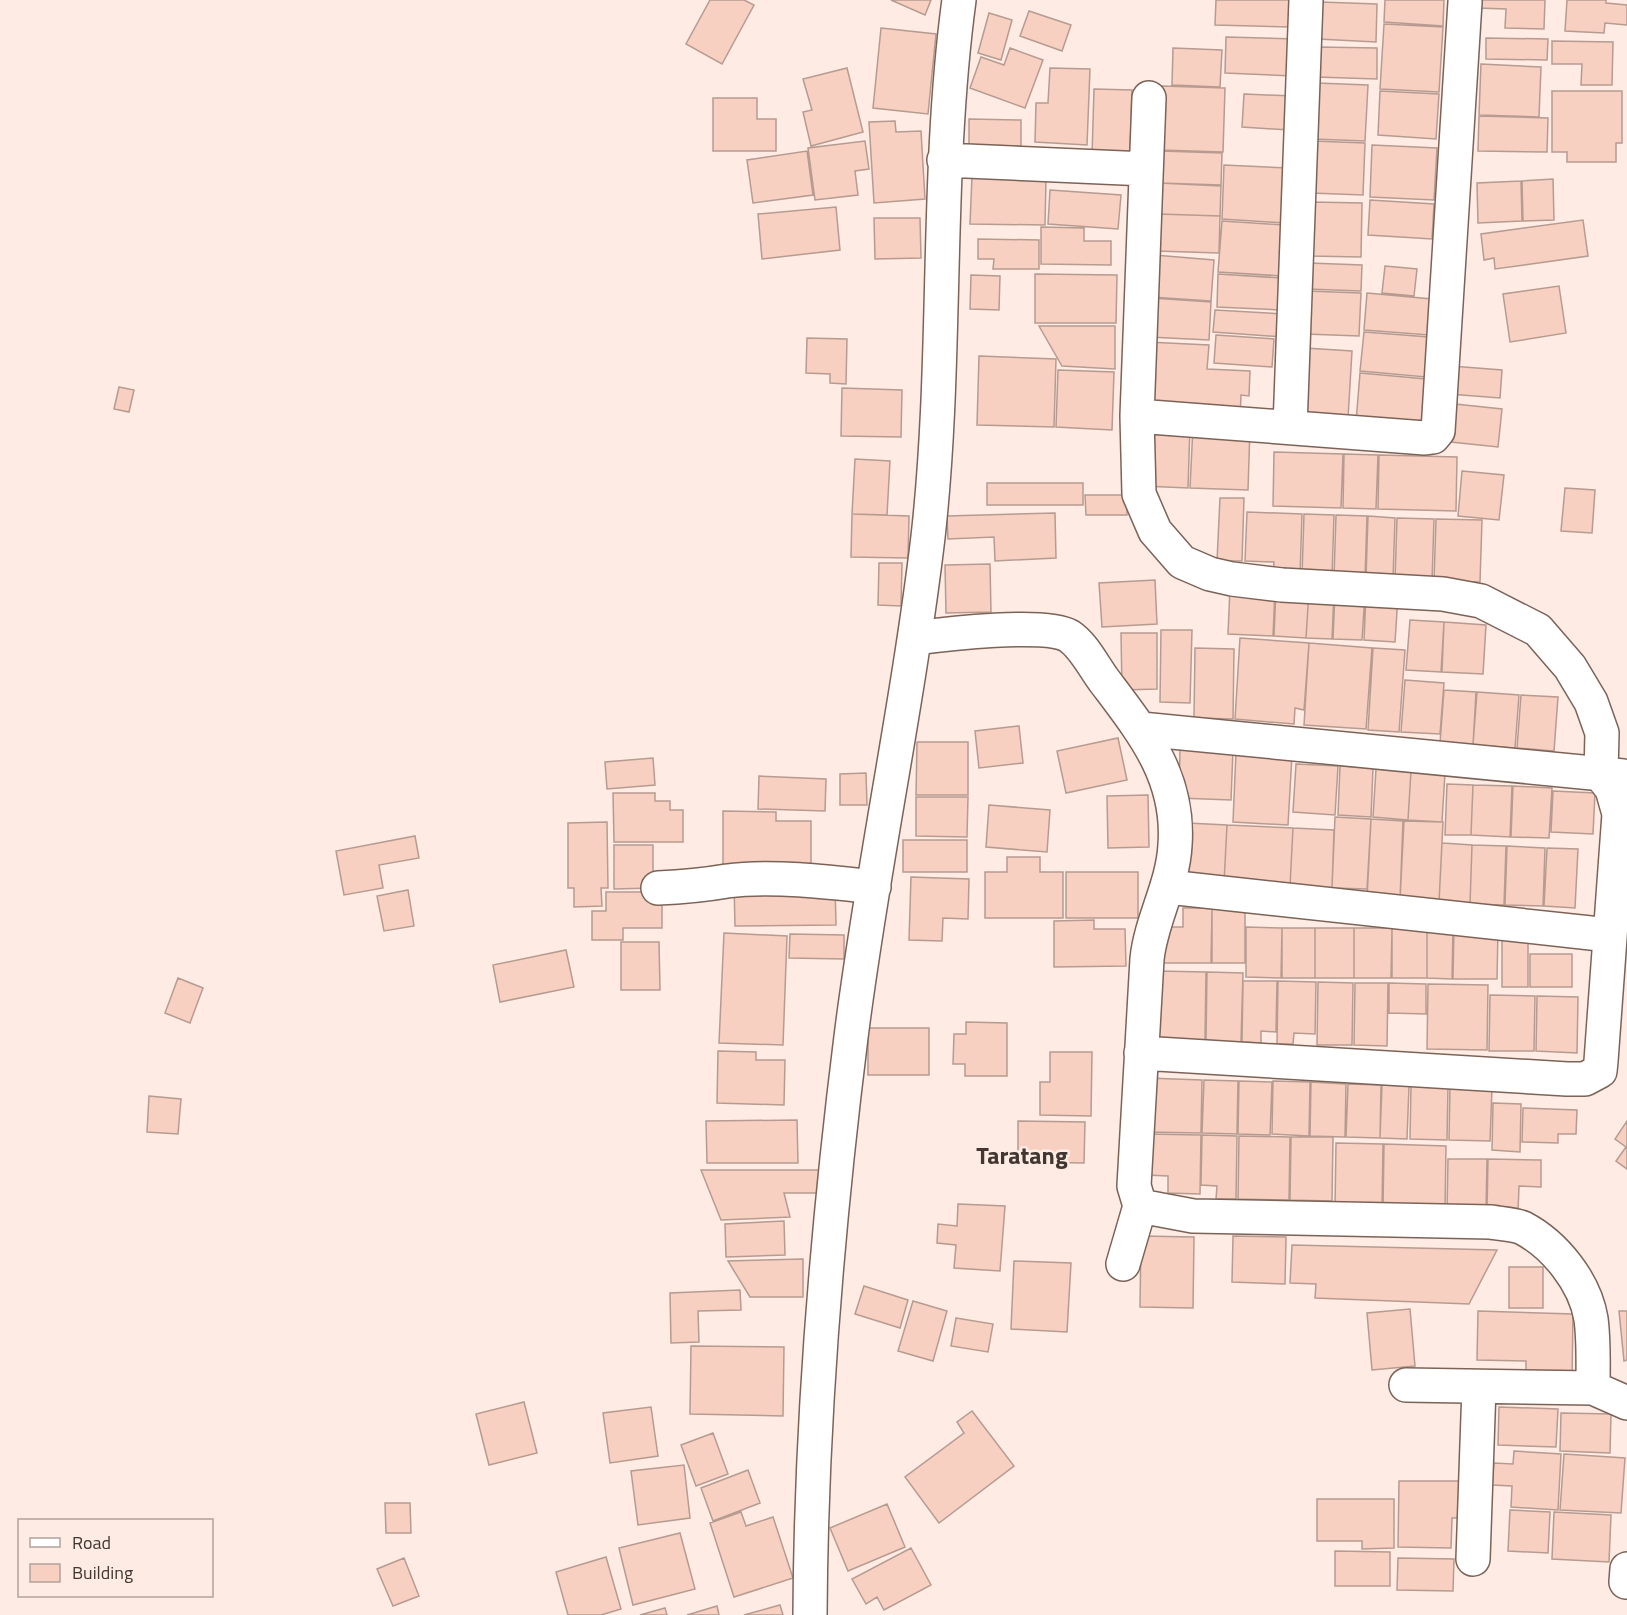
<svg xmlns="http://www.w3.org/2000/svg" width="1627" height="1615" viewBox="0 0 1627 1615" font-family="'Titillium Web',sans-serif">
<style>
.building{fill:#f7d0c1;stroke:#b79b90;stroke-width:1.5}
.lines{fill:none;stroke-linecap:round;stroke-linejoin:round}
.minor-casing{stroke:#7c6358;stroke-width:36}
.minor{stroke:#fff;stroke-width:33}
.labels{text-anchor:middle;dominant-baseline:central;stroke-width:5;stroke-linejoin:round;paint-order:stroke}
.quarter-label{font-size:24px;font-weight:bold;fill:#413631;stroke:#fdebe4}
</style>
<rect width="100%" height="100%" fill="#fdebe4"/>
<path class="building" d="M710,0H744L754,5L722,64L686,44Z
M891,0H931L925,15Z
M1216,0H1291L1290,27L1215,25Z
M1385,0H1444L1443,26L1384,22Z
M1479,0H1545L1544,29L1505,28L1506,9L1478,8Z
M1567,0H1606V3L1627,5V25L1605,23L1604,33L1565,31Z
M1320,2L1377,4L1376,42L1318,39Z
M1029,11L1071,25L1062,51L1020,36Z
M989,13L1012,20L1001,60L978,53Z
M1384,24L1443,27L1439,92L1380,89Z
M881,28L936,34L928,114L873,108Z
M1226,37L1296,39L1294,76L1225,73Z
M1486,38L1548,39L1547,60L1486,59Z
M1552,41L1613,42L1612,85H1581L1582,64H1552Z
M1316,47L1377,48V79L1316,77Z
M1010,48L1043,60L1025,108L970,88L981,57L1004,65Z
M1173,48L1222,50L1220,87L1172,85Z
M1481,64L1541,67L1539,117L1479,115Z
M847,68L863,132L811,146L803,112L812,110L803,79Z
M1050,68L1090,69L1087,145L1035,142L1036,103H1048Z
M1316,83L1368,85L1365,141L1313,139Z
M1162,86L1225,88L1223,152L1160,150Z
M1094,89L1132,90L1130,157L1092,156Z
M1380,91L1439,94L1436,139L1378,135Z
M1552,91H1622V143H1616V162H1567V152H1552Z
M1244,94L1292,96L1289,130L1242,127Z
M713,98H757V119H776V151H713Z
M1479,116L1548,118L1547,152L1478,151Z
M969,119L1021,120V146L969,145Z
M895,121L896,132L921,131L925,199L874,203L869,122Z
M865,141L869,169L855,171L858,195L815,200L808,148Z
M1313,141L1365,143L1363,195L1311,193Z
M1372,145L1437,148L1434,200L1370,197Z
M807,151L813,195L753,203L747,160Z
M1160,151L1222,153L1221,185L1159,183Z
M1224,165L1288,168L1285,223L1222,219Z
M972,177L1046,179L1045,225L970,224Z
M1553,179L1554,220L1523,221L1522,181Z
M1521,181L1522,221L1478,223L1477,183Z
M1159,183L1221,186L1220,216L1158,214Z
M1050,190L1121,195L1118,229L1048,224Z
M1370,200L1434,204L1432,239L1368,235Z
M1311,202L1362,203L1361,257L1310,256Z
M836,207L840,250L762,259L758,214Z
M1158,214L1220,216L1219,253L1156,251Z
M874,218H920L921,258L875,259Z
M1583,220L1588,256L1495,269L1494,258L1484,260L1481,234Z
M1222,221L1285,225L1282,276L1218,272Z
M1041,227L1084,228V241H1111V265L1041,264Z
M978,239L1039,240V269H993L994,259H978Z
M1154,255L1214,260L1211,301L1151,297Z
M1309,263L1362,265L1361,291L1307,289Z
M1385,266L1417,269L1414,296L1382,293Z
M1035,274L1117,275L1116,323H1035Z
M1218,274L1282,278L1281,310L1217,307Z
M971,275L1000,276L999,310L970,309Z
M1559,286L1566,333L1510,342L1503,294Z
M1307,291L1361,293L1359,336L1306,334Z
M1367,293L1432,299L1429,335L1364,330Z
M1151,298L1211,302L1209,340L1149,337Z
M1215,310L1284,314L1283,337L1213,332Z
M1039,326H1115V369L1062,366Z
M1364,332L1429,337L1426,377L1360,371Z
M1216,335L1274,339L1272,367L1214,363Z
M807,338L847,339L846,384L830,383V374L806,373Z
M1147,342L1209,345L1207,369L1250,371L1249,396L1241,395L1240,418L1144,413Z
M1305,348L1352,351L1348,418L1301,415Z
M979,356L1056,359L1054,427L977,425Z
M1451,366L1502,370L1500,398L1449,394Z
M1058,370L1114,372L1112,430L1056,427Z
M1360,373L1426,379L1422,428L1356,422Z
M119,387L134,390L129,412L114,409Z
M842,388L902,390L901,437L841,436Z
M1455,404L1502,409L1498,447L1451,442Z
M1145,424L1190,426L1188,488L1143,486Z
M1193,426L1250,428L1248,490L1190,488Z
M1274,452L1343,454L1341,508L1273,506Z
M1344,454L1378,455L1376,509L1343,508Z
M1379,455L1457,457L1456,511L1378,509Z
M855,459L890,461L887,515L852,514Z
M1462,471L1504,475L1499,520L1458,516Z
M987,483H1083V505H987Z
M1565,488L1595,490L1592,533L1561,531Z
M1085,495H1127V515H1086Z
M1220,498H1244L1242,561H1217Z
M1247,512L1302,514L1300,576L1273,575L1274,562L1245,561Z
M1055,513L1056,558L995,561L994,537L948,539L947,516Z
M852,514L909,516L908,558L851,557Z
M1304,514L1334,515L1332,577L1302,576Z
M1336,515L1367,516L1365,578L1334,577Z
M1368,516L1395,518L1393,579L1366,578Z
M1397,518L1434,519L1432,581L1395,579Z
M1436,519L1482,520L1480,582L1434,581Z
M879,563H902L901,606L878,605Z
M990,564L991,612L946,613L945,565Z
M1155,580L1157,624L1102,627L1099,583Z
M1230,588L1275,590L1273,636L1228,634Z
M1276,589L1309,591L1306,638L1274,636Z
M1309,591L1334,592L1332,639L1306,638Z
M1335,592L1365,594L1362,640L1333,639Z
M1366,594L1398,596L1395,642L1364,640Z
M1410,620L1444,622L1441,672L1406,670Z
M1444,622L1486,625L1483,674L1442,672Z
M1161,630H1192L1190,703L1160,702Z
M1121,633H1157V689L1122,690Z
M1240,638L1309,643L1304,710L1295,708L1294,724L1235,719Z
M1309,643L1372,648L1366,729L1304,725Z
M1195,648L1234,649L1233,719L1194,718Z
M1373,648L1405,650L1399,732L1368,730Z
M1405,680L1444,683L1440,734L1401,732Z
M1444,690L1476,692L1473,745L1440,743Z
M1477,692L1519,695L1515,748L1473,745Z
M1521,695L1558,697L1554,751L1517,748Z
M1019,726L1023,763L979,768L975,731Z
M1118,738L1127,780L1066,793L1057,751Z
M917,742H968V795H916Z
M1180,749L1233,750L1231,800L1179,798Z
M1236,752L1292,755L1288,825L1233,822Z
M653,758L655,785L607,789L605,762Z
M1296,764L1338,766L1335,815L1293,812Z
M1340,766L1373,768L1371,817L1338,815Z
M1376,769L1411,771L1408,820L1373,817Z
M1411,771L1445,773L1442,822L1408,820Z
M866,773L867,805H840V774Z
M759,776L826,779L825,811L758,809Z
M1447,784L1473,785L1471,835H1445Z
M1473,785L1512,786L1510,837L1471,835Z
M1513,786L1552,788L1549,838L1511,837Z
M1553,791L1595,793L1593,834L1551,832Z
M613,793H655V801H670V810H683V842H614Z
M1148,795L1149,847L1108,848L1107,796Z
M916,797H968L967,837L916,836Z
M989,805L1050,810L1047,852L986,847Z
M723,811L776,812V821H811V875L723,874Z
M1335,817L1371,819L1367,889L1332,888Z
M1371,819L1403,821L1400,900L1367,899Z
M1404,821L1443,822L1439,902L1400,900Z
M607,822L608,888H601L602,906L574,907V888H568V823Z
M1187,823L1227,825L1224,883L1185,882Z
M1227,825L1293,828L1290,886L1224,883Z
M1293,828L1334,830L1332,888L1290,886Z
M415,836L419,858L379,865L383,888L344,895L336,851Z
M903,840H967V872H903Z
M1442,843L1472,845L1470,904L1439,902Z
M614,845H653V888L614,889Z
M1472,845L1506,846L1504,905L1470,904Z
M1507,846L1545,848L1543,906L1505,905Z
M1547,848L1578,849L1575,908L1544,906Z
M1007,857H1040V872H1063V918H985V872H1007Z
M1066,872H1138V918H1066Z
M911,877L969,879L968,919L943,918L942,941L909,940Z
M835,883L836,925L735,926L734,884Z
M408,890L414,926L384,931L377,896Z
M606,892H662V928H623V940H592V911H606Z
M1183,908H1212L1211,963H1158V927H1183Z
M1212,908H1245V963H1212Z
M1094,920V929H1125L1126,966L1054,967V921Z
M1246,927L1282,928L1281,978L1246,977Z
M1282,928H1315V978H1282Z
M1315,928H1354V978H1315Z
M1354,928H1392L1391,978H1354Z
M1392,928L1427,929V978H1392Z
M1427,929H1453L1452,979L1427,978Z
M1454,929H1498L1497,979H1453Z
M724,933L787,936L783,1045L719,1043Z
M790,934L844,935V959L789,958Z
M1502,938H1528V987H1502Z
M621,942H659L660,990H621Z
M566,950L574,987L500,1002L493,965Z
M1530,954H1572V987H1530Z
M1156,971L1206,972L1205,1041L1155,1040Z
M1207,972L1243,973L1241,1042L1206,1041Z
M178,978L203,988L190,1023L165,1013Z
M1243,981H1277L1276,1032L1261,1031V1043L1242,1042Z
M1278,981L1316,982L1315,1034L1294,1033L1293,1044H1277Z
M1318,982L1353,983L1352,1045H1317Z
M1355,983H1388L1387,1046L1354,1045Z
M1389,983L1426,984V1014L1389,1013Z
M1428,984L1488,985L1487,1050L1427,1049Z
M1490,995L1535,996L1534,1051H1489Z
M1537,996L1578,997L1577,1053L1536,1051Z
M966,1022L1007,1023V1076H965V1064H953L954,1034H966Z
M868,1028H929V1075H868Z
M718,1051L756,1052V1060H785L784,1105L717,1103Z
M1050,1052H1092L1091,1116L1040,1115V1082H1050Z
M1147,1078L1202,1080L1201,1133L1145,1132Z
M1204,1080L1238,1081L1237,1134L1202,1133Z
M1239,1081L1272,1082L1270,1135L1238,1134Z
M1273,1081L1310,1082L1309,1136L1272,1134Z
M1311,1082L1346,1084L1345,1137L1310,1136Z
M1348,1084L1381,1085L1380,1138L1346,1137Z
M1382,1085L1409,1086L1407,1139L1380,1138Z
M1411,1086H1448L1447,1140L1410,1139Z
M1450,1086L1492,1088L1490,1141L1449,1140Z
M149,1096L181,1099L178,1134L147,1132Z
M1493,1103L1521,1104L1520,1152L1492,1150Z
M1523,1108L1577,1110L1576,1134H1558V1143L1522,1142Z
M797,1120L798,1163H707L706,1121Z
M1018,1121L1085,1122L1084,1163L1018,1162Z
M1627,1121V1169L1616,1161L1626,1147L1615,1139Z
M1147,1134L1201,1135L1200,1194L1168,1193V1176L1146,1175Z
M1202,1135L1237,1136L1236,1199H1216L1217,1186L1201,1185Z
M1239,1136L1290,1137L1289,1200L1238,1199Z
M1291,1137H1333L1332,1201L1290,1200Z
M1336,1143L1383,1144L1382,1209L1335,1207Z
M1384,1144L1446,1146L1445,1210L1383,1209Z
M1448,1159H1487L1486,1211H1447Z
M1488,1159L1541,1160V1187L1519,1186L1518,1212L1487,1211Z
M701,1170H823L820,1193H784L790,1217L721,1220Z
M958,1204L1005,1206L1000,1271L954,1268L956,1245L937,1243L938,1224L957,1226Z
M784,1221L785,1255L726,1257L725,1224Z
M1141,1236L1194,1237L1193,1308L1140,1307Z
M1233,1236L1286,1237L1285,1284L1232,1282Z
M1292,1245L1497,1250L1469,1304L1315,1298L1316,1284L1290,1283Z
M803,1259V1297H750L728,1261Z
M1014,1261L1071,1263L1067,1332L1011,1329Z
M1509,1267H1543V1308H1509Z
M864,1286L908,1300L900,1328L855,1314Z
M740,1290L741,1310L698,1311L699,1342L671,1343L670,1293Z
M913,1301L947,1311L933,1361L898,1351Z
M1410,1309L1415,1366L1372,1370L1367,1313Z
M1478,1311L1573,1314L1572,1379L1526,1378V1361L1477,1360Z
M1619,1311H1627V1360L1624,1361Z
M956,1318L993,1324L988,1352L951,1346Z
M691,1346L784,1347L783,1416L690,1414Z
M524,1402L537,1453L489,1465L476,1414Z
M651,1407L658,1456L610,1463L603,1413Z
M1499,1407L1558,1409L1556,1447L1498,1445Z
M972,1411L1014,1466L939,1523L905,1477L964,1433L957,1422Z
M1561,1413L1611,1414L1610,1453L1560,1451Z
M713,1433L728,1474L696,1486L681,1445Z
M1514,1451L1561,1454L1558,1510L1511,1507L1512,1486L1492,1485L1494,1463L1513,1464Z
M1564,1454L1625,1458L1621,1513L1560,1510Z
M684,1465L690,1518L638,1525L631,1471Z
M748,1470L760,1503L713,1521L701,1488Z
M1399,1481H1469V1518H1452L1451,1548L1398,1547Z
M1317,1499H1394V1548L1362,1549V1541H1317Z
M385,1503H410L411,1533H386Z
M887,1504L905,1547L848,1571L830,1528Z
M1510,1510L1550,1512L1548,1553L1508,1551Z
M741,1512L746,1526L773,1517L793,1578L734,1597L710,1523Z
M1554,1512L1611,1515L1609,1562L1552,1559Z
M680,1533L695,1589L633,1605L619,1548Z
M911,1548L931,1585L884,1610L877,1597L866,1604L852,1579Z
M1335,1551L1390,1552V1586H1335Z
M606,1557L621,1609L601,1615H568L556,1572Z
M404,1558L419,1596L393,1606L377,1569Z
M1398,1558L1454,1559L1453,1591L1397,1590Z
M780,1605L783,1615H744Z
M717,1606L719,1615H687Z
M665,1608L667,1615H640Z"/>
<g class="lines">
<defs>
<path id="minor" d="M944,160L1146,169
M1137,416L1425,438L1433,437L1438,431L1465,2
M1290,427L1306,0
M916,638C945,634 1046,622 1069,636C1083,645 1093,665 1103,679C1142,731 1180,776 1175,845C1173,885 1151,920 1147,959L1134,1186L1140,1206L1193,1216L1491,1222C1501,1224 1514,1224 1523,1228C1555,1245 1585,1282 1591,1319C1594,1341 1593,1365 1593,1388
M1141,729L1623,776
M1168,887L1609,935
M658,888C682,887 704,885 727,881C771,875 830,882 874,887
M1141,1053L1567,1079H1585L1600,1071L1601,1061L1619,814L1612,789L1601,775L1602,733L1591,702L1570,667L1538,630L1481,601L1443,594L1282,585L1232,579L1210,574L1182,562L1155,531L1139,494L1137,416L1149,98
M1123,1264L1140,1206
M1406,1385L1593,1388L1627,1403
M1473,1559L1479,1387
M1626,1582L1627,1569
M810,1615C811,1421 827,1229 851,1037C872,870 908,705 928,537C948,359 935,178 959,0"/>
</defs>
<use href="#minor" class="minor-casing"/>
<use href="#minor" class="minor"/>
</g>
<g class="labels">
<g class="quarter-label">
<text x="1022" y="1155">Taratang</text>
</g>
</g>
<rect x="18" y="1519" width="195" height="78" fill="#fdebe4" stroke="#b2a39c" stroke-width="1.5"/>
<rect x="30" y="1538" width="30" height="9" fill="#ffffff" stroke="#b2a39c" stroke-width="1.5"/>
<text x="72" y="1549" font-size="18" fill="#413631">Road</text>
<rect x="30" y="1564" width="30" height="18" fill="#f7d0c1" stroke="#b2a39c" stroke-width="1.5"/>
<text x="72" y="1579" font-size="18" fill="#413631">Building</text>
</svg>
